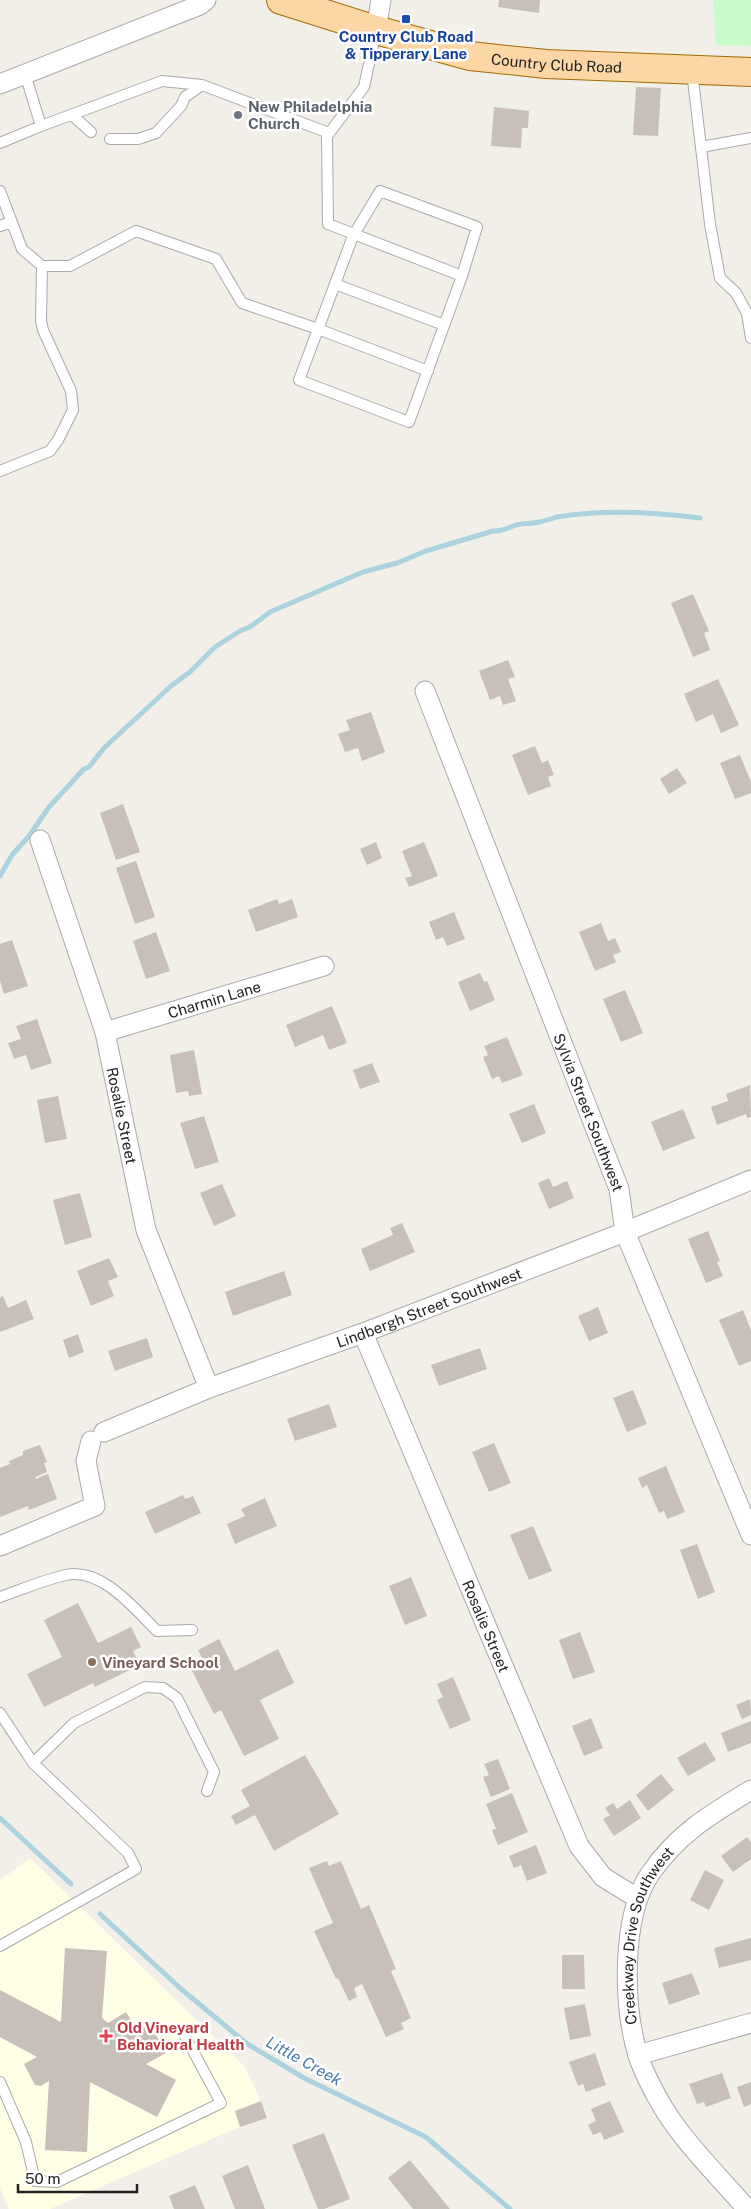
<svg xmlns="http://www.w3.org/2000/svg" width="751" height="2209" viewBox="0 0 751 2209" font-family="'Public Sans',sans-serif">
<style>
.education{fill:#ffffe5}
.park{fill:#c8facc}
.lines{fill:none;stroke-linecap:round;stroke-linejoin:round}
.stream{stroke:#aad3df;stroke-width:5}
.building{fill:#c7bfb8}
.service-casing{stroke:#a9a9a9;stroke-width:12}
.minor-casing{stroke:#a9a9a9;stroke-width:21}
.primary-casing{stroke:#a06b00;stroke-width:30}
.service{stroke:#fff;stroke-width:10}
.minor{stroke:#fff;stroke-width:19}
.primary{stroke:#fcd6a4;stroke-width:28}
.transit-dot{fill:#1a4fb4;stroke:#fff;stroke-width:2}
.worship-dot{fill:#6b7280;stroke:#fff;stroke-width:2}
.education-dot{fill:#8d6e63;stroke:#fff;stroke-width:2}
.health-dot{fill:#e0444e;stroke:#fff;stroke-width:2}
.labels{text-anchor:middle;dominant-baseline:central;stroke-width:5;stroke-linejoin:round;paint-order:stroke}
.transit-label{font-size:15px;font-weight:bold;fill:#164399;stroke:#fff}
.street-label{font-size:15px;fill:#222;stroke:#fff}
.worship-label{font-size:15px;font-weight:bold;fill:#5b616d;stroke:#fff;text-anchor:start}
.education-label{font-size:15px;font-weight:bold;fill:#785e54;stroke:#fff;text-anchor:start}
.health-label{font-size:15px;font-weight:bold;fill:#be3a42;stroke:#fff;text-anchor:start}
.water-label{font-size:16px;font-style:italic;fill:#4a7aab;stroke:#fff}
</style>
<rect width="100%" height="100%" fill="#f2efe9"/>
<path class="education" d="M30,1858L245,2067L267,2115L50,2209H9L0,2188V1880Z"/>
<path class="park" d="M713,0H751V46L716,45Z"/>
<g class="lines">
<path class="stream" d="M0,876L12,855L29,836L49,807L84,769L89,767L104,748L171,686L190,672L215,647L240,631L250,627L270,612L363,572L397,563L426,551L493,531C502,532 507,528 516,525C523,523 531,524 539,522C545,521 551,519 557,517C605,509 653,512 700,518
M0,1818L71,1884
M100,1914L180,1988L246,2043L304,2078L426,2137L510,2209"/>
</g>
<path class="building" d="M499,0H540L539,13L498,7Z
M636,87L661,88L658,136L633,135Z
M494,107L529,111L528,128H522L521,148L491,146Z
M693,594L709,631L704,633L710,650L693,657L671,603Z
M508,660L515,677L508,679L516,701L503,705L500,696L490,700L479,671Z
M718,679L739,725L721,733L713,714L696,722L684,694Z
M371,712L385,752L362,761L358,748L345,752L338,734L350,730L346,720Z
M535,746L542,763L548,760L554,775L548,777L551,786L528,795L512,755Z
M740,755L751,782V793L735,799L720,763Z
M677,768L687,783L669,794L660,779Z
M123,804L140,852L116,860L100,813Z
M376,842L382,858L367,865L360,849Z
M424,842L438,876L409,887L405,878L412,876L402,851Z
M136,861L155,917L135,924L116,868Z
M277,899L279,904L292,899L298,917L256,932L248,910Z
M454,912L465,939L447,946L443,937L436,940L429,922Z
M601,923L608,941L615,938L621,952L613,955L616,962L595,971L579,932Z
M156,932L170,971L146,979L133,941Z
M12,940L28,986L4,994L0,981V944Z
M480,973L484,982L487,981L495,1000L470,1011L458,982Z
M625,990L643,1033L621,1042L603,999Z
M332,1006L347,1043L329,1050L323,1035L295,1047L286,1025Z
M37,1019L52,1063L31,1070L26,1055L14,1059L8,1043L21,1039L16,1026Z
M507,1037L523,1075L502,1083L499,1076L492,1079L483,1057L488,1055L484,1046Z
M194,1050L202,1094L189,1096L188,1091L176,1093L170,1055Z
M372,1063L380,1082L360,1089L353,1070Z
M750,1085L751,1117L747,1118L746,1114L717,1125L711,1107L728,1101L726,1094Z
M58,1096L67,1139L45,1143L37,1100Z
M534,1104L546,1133L522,1143L509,1114Z
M683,1109L695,1138L663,1151L651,1122Z
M204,1116L219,1162L195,1169L180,1123Z
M549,1178L553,1187L567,1181L574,1198L549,1209L538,1183Z
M222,1184L236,1216L214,1226L200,1193Z
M80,1193L92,1237L65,1245L53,1200Z
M402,1223L415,1252L370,1271L361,1249L393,1235L390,1228Z
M708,1231L720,1261L717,1262L723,1276L706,1283L688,1239Z
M109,1258L118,1277L108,1281L114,1296L91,1306L77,1271Z
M284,1271L292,1295L233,1316L225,1292Z
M3,1296L8,1308L26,1300L34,1319L0,1332V1298Z
M598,1307L608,1333L589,1341L578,1316Z
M743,1310L751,1330V1361L739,1366L719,1320Z
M78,1334L84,1352L69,1358L63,1340Z
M147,1338L153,1357L115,1371L108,1351Z
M480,1348L487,1369L439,1386L431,1365Z
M633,1390L647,1424L627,1432L613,1398Z
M329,1404L337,1427L295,1441L287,1419Z
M494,1443L511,1483L489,1492L472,1452Z
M40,1445L47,1462L44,1463L47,1472L35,1477L36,1479L48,1474L57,1499L29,1510L28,1506L0,1517V1468L10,1464L9,1461L23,1455V1451Z
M666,1466L685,1512L667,1519L664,1511L659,1513L647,1485L642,1488L638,1478Z
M183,1495L185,1499L193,1496L201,1513L155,1534L145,1512Z
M265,1498L277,1526L235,1544L227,1524L245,1516L241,1509Z
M533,1526L552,1571L529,1580L510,1535Z
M697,1544L715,1592L698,1599L680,1550Z
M411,1577L427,1616L405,1625L389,1586Z
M78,1603L98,1643L131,1627L141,1647L133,1651L140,1665L95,1687L93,1683L44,1707L27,1674L62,1657L44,1620Z
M580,1632L595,1672L573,1679L559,1640Z
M219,1639L235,1671L278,1649L294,1683L260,1700L279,1739L244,1756L221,1710L214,1714L189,1665L202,1658L198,1650Z
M453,1677L471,1720L450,1729L437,1700L443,1697L437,1684Z
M750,1699L751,1715L742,1719L736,1705Z
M591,1718L603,1748L584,1756L572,1726Z
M751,1721V1743L728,1752L721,1733Z
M705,1742L716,1760L688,1776L677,1758Z
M305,1755L339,1814L274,1851L255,1815L236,1825L231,1816L250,1806L241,1790Z
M498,1759L510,1789L491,1797L483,1777L489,1775L484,1764Z
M661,1774L674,1790L648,1811L636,1795Z
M512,1793L528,1832L498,1845L492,1830L496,1829L486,1804Z
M630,1800L641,1818L614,1836L603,1819L610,1815L605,1808L613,1803L617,1809Z
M747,1837L751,1842V1859L733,1872L721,1856Z
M536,1845L547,1873L527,1881L521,1865L514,1868L509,1856Z
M327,1861L329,1866L341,1861L361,1909L369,1905L396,1969L391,1971L411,2018L401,2023L404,2029L386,2037L362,1984L354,1988L357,1997L349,2001L338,1978L336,1979L314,1931L333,1923L309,1868Z
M705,1870L724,1880L709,1910L690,1900Z
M751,1938V1960L719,1968L714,1948Z
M65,1948L107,1951L102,2018L108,2023L126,2012L137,2031L150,2024L166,2053L146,2064L176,2080L157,2117L90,2082L87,2152L45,2150L49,2081L41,2086L35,2085L24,2064L37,2057L0,2037V1990L61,2022Z
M562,1955H584L585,1989H562Z
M692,1973L700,1994L669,2005L662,1983Z
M585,2004L591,2036L570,2040L564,2008Z
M595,2053L606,2085L586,2092L583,2084L578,2086L569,2062Z
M722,2073L731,2098L706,2107L704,2102L697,2104L689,2084Z
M751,2082V2104L744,2107L737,2087Z
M261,2101L267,2118L240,2127L235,2111Z
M610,2101L624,2132L604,2140L601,2132L593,2135L588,2125L596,2121L591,2109Z
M324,2133L350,2199L324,2209H318L292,2145Z
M410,2160L450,2209H413L388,2178Z
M248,2165L265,2209H235L222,2176Z
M195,2185L205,2209H174L169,2196Z"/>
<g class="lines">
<defs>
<path id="service" d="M376,31L364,87L327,136L328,224L462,276L477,227L380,191L353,236L299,380L409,422L462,276
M692,71L710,224L720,278L736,293L747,313L751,338
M73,116L91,132
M41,126L162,81L202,85L329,133
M110,139H138L156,133L181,106L185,97L202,85
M0,143L41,126L25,74
M701,147L751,138
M0,191L22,249L42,266H70L136,231L216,259L242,303L318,329L428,371
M0,226L11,222
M335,284L444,325
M0,471L50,451L58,440L73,410L71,391L43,330L41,321L42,266
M0,1597C21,1590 43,1580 66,1575C101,1567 135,1609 157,1631L192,1630
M0,1713L33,1763L128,1853L136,1869L0,1946
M33,1763L74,1723L145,1687L163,1688L177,1698L214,1772L207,1791
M0,2082L26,2142L35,2181L57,2182L221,2103L185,2036"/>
<g id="minor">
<path d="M376,30L381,0"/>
<path d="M0,84L200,5L206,0"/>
<path id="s1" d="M425,691L619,1189L625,1232L751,1535"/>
<path id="s2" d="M40,840L105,1032L146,1230L209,1388"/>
<path id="s3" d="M105,1032L324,966"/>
<path id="s4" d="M363,1333L579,1846L603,1877L637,1898"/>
<path id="s5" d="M104,1432L209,1388L363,1333L625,1232L751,1180"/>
<path d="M0,1546L95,1506L86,1461L91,1441"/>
<path d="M638,2055L751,2023"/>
<path id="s6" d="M747,2209C716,2173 679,2138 657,2097C650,2084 642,2069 638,2055C623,2006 621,1917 650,1874C677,1834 711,1814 751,1790"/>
</g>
<g id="primary">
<path id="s7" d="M281,0L376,30L470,56L546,64L751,72"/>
</g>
</defs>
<use href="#service" class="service-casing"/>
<use href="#minor" class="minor-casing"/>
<use href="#primary" class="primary-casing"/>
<use href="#service" class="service"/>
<use href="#minor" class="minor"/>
<use href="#primary" class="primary"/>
</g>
<rect class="transit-dot" x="401" y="14" width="10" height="10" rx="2.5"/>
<circle class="worship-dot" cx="238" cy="115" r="5"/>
<circle class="education-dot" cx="92" cy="1662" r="5"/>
<path class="health-dot" d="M103.5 2028.5h5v5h5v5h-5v5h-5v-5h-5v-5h5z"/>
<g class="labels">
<g class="transit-label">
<text x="406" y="36">Country Club Road<tspan x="406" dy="17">&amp; Tipperary Lane</tspan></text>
</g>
<g class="street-label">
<text stroke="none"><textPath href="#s7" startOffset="284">Country Club Road</textPath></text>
<text stroke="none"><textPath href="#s3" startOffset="114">Charmin Lane</textPath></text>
<text stroke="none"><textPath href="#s1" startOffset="452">Sylvia Street Southwest</textPath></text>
<text stroke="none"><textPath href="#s2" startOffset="288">Rosalie Street</textPath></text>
<text stroke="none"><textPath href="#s5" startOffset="348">Lindbergh Street Southwest</textPath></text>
<text stroke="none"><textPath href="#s4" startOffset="318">Rosalie Street</textPath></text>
<text stroke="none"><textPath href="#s6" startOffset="315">Creekway Drive Southwest</textPath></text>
</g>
<g class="worship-label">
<text x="248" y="106">New Philadelphia<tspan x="248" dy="17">Church</tspan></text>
</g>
<g class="education-label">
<text x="102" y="1662">Vineyard School</text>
</g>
<g class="health-label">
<text x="117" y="2027">Old Vineyard<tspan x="117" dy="17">Behavioral Health</tspan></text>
</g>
<g class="water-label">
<text transform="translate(304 2061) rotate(29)">Little Creek</text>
</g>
</g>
<path d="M18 2184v8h119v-8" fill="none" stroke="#222222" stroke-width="2.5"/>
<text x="25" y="2184" font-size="15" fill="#222222" stroke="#ffffff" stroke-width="4" paint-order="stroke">50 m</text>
</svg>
